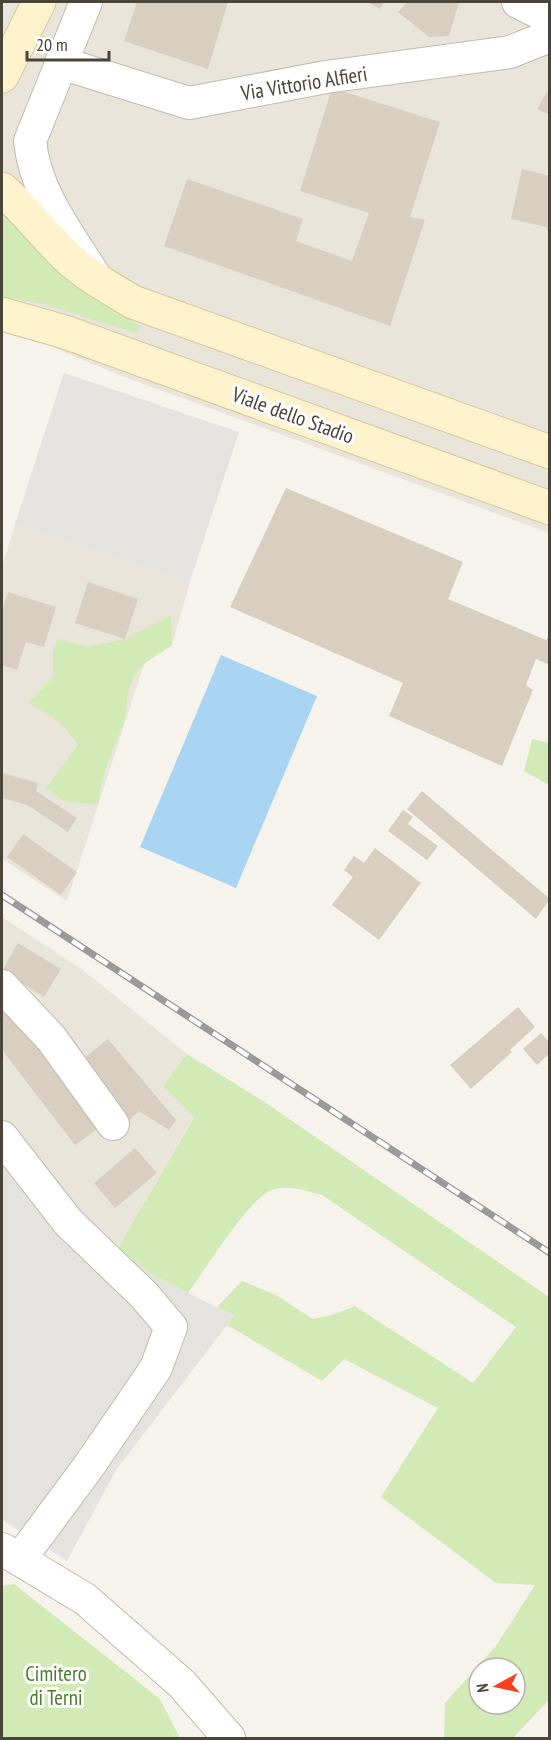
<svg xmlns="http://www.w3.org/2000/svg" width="551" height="1740" viewBox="0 0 551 1740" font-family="'PT Sans Narrow',sans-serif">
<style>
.residential{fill:#eae5da}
.green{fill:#d2eab5;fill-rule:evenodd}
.parking{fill:#e5e3e0}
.water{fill:#a9d4f2}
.building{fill:#d8cfc1}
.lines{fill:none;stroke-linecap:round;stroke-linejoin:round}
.street-casing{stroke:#c2bbae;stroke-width:34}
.secondary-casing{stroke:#d6c79b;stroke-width:35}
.street{stroke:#fff;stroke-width:32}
.secondary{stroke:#fff3cd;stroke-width:33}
.rail-casing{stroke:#9a9a9a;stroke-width:7}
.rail{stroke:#fff;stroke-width:4.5;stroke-dasharray:14;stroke-linecap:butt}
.labels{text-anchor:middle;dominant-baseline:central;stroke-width:6;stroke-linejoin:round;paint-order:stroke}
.street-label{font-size:21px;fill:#4b4439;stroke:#fff}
.park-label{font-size:21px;fill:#4a7f2a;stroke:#fff}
</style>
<rect width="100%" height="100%" fill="#f6f3ec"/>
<path class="residential" d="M2,2H549V533L119,375L2,326Z
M15,524L190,582L172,645L144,664L67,901L2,859V567Z
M2,917L83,970L187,1054L163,1086L194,1116L118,1248L2,1116Z"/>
<path class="green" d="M2,209L83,284L140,327L136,333L39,303L2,297Z
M171,615L172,645C156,655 138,665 131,683C125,696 128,712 123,725C111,756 102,771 98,805L63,801L46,788L78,745L63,725L29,702L53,677V652L57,639L89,647L125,639Z
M532,739L549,743V785L524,771Z
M187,1054L266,1103L549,1297V1700L513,1738H444L445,1703L496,1646L535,1585L496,1583L381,1497L438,1408L344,1359L322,1381L227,1325L234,1316L217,1307L242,1281L274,1294L313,1319L332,1315L355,1306L473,1383L516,1327L322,1195C307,1191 288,1184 272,1190C247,1200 206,1269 188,1293L152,1275L118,1248L194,1117L163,1086ZM479,1668H515V1704H479Z
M14,1584L160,1699L180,1738H2V1586Z"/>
<path class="parking" d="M64,373L239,432L190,582L15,524Z
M2,1116L118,1248L152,1275L234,1316L116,1470L67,1561L2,1520Z"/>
<path class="water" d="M221,655L317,696L236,888L140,847Z"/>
<path class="building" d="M137,2H228L208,69L124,41Z
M368,2H384L380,9Z
M407,2H459L449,36L429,37L398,12Z
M550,87V115L537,109Z
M332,88L440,122L410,217L425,220L390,326L164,246L187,179L303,219L296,241L352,261L369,213L300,191Z
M522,169L550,176V238L546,227L511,219Z
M286,488L463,562L448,599L546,640L550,633V665L536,659L526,685L533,690L502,766L389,716L403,683L230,607Z
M88,582L138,599L125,639L75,623Z
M8,592L56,607L44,647L26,642L17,670L2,665V612Z
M2,773L38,783L36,791L77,818L68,832L27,805L2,798Z
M422,791L550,899L536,919L407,809Z
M403,810L413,817L408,824L438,846L427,860L388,831Z
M23,834L77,872L61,895L7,857Z
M375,848L421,883L379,940L332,905L353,877L344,870L354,856L364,863Z
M18,943L61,969L44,997L2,971Z
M2,1001L103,1125L75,1145L2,1050Z
M518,1007L535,1027L510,1050L512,1052L471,1089L450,1065Z
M541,1033L550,1043V1053L537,1065L523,1049Z
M108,1039L176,1120L169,1130L139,1111L121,1128L75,1065Z
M135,1148L157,1173L115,1208L94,1183Z"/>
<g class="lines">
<defs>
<path id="street" d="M86,2L30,141C35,192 68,233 94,275
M518,2L550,18
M61,63L189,103L326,77L510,52L550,36
M2,986L51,1038L113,1124
M2,1137L68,1222L144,1295L171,1327L156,1368L89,1466L20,1559
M2,1549L85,1599L182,1684L229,1738"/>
<path id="secondary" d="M2,76L39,2
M2,189C25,210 44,235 67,257C86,275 110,288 133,302L550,452
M2,314L65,332L550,508"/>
</defs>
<use href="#street" class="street-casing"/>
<use href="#secondary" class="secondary-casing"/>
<use href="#street" class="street"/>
<use href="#secondary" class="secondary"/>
<defs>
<path id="rail" d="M2,895L550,1253"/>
</defs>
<use href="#rail" class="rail-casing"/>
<use href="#rail" class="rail"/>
</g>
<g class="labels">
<g class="street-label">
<text transform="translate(304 83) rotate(-9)">Via Vittorio Alfieri</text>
<text transform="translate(293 415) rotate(20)">Viale dello Stadio</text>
</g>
<g class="park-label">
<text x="56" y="1673">Cimitero<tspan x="56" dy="24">di Terni</tspan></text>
</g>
</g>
<rect width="551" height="1740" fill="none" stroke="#4b4439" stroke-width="6"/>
<g transform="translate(497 1686) rotate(262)"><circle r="28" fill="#ffffff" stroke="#b7b4b0" stroke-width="1.5"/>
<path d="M0-4.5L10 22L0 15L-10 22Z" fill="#fc3f1d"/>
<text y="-9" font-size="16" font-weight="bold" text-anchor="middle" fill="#4b4439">N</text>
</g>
<path d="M27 51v9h82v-9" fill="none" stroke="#4b4439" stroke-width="3"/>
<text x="36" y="51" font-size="18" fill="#4b4439" stroke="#ffffff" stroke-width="4.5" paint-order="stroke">20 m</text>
</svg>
